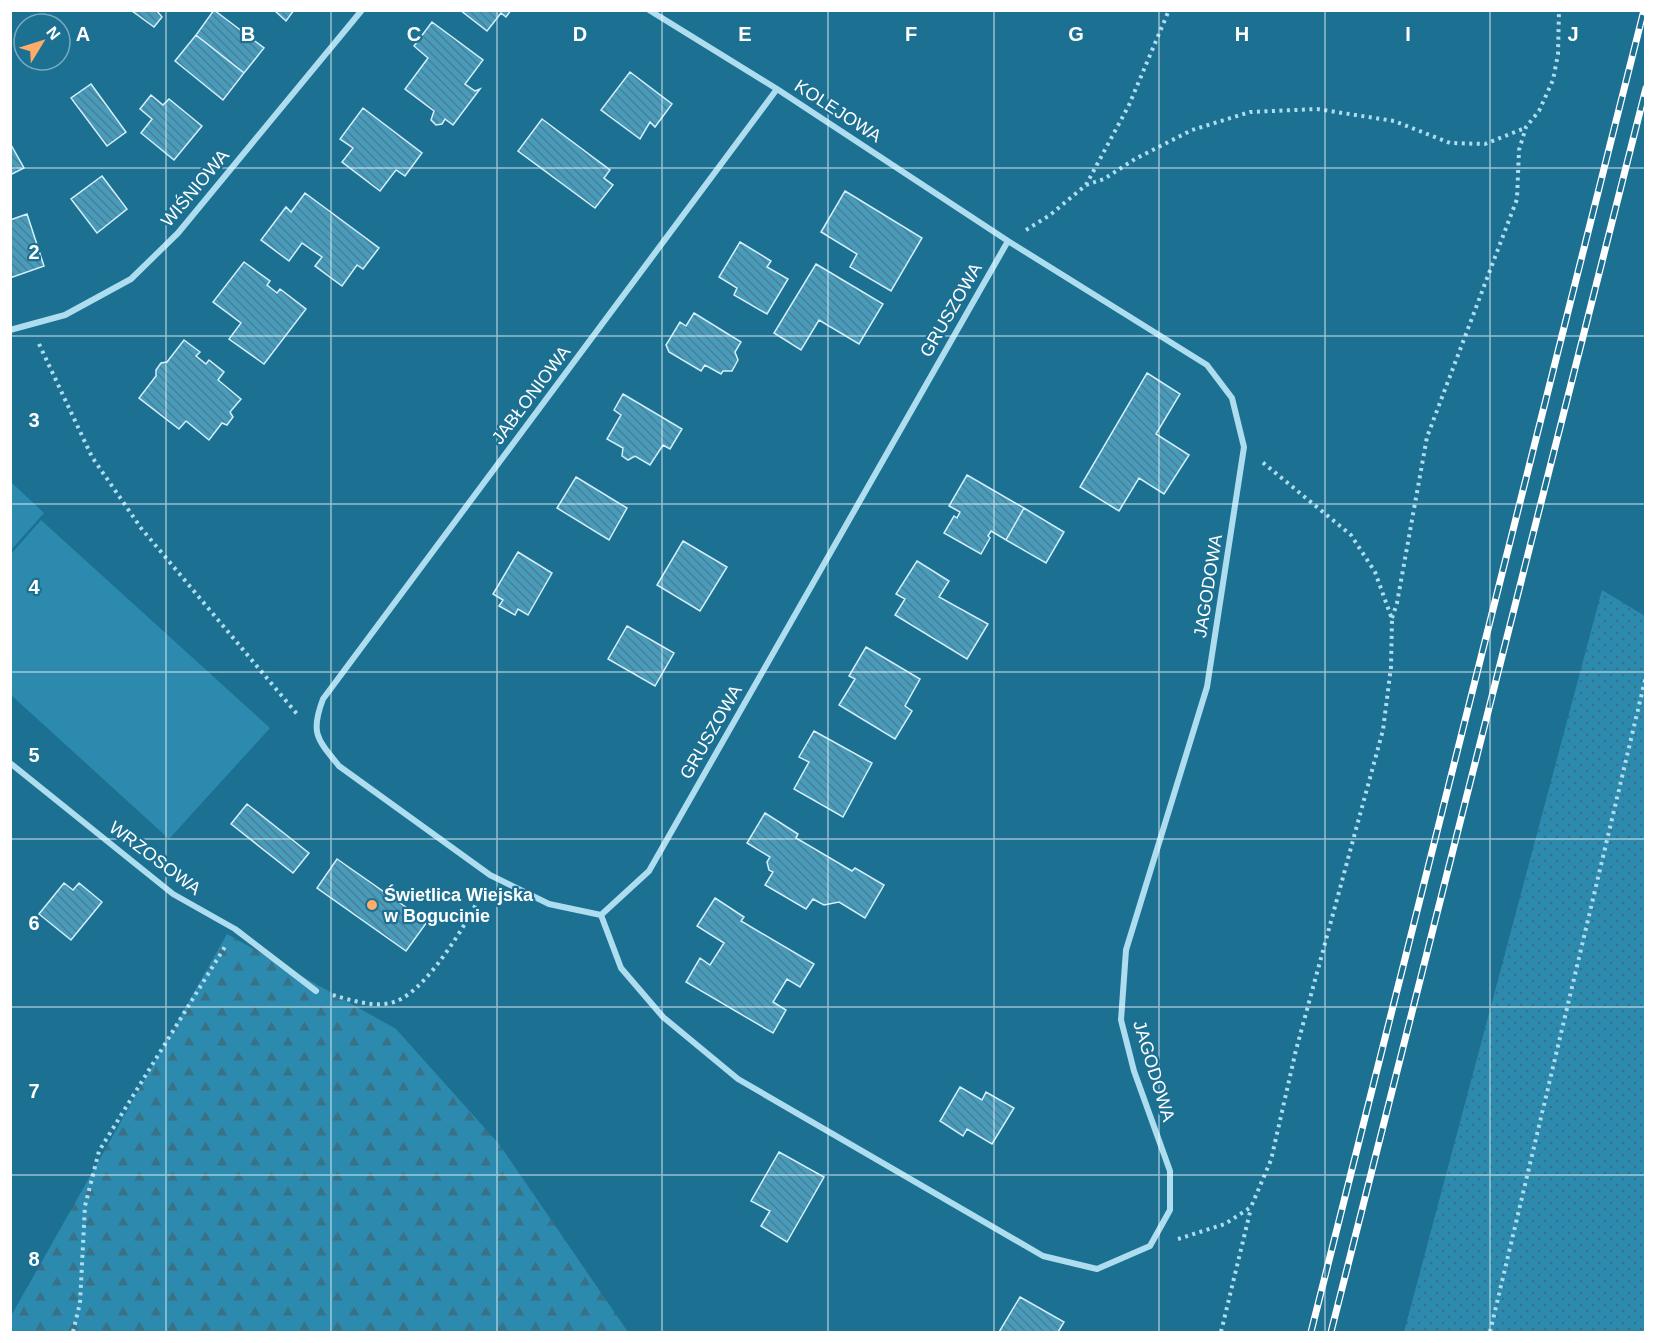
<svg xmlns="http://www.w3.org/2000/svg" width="1656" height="1343" viewBox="0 0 1656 1343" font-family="Arial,sans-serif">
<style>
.green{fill:url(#green-dots)}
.forest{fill:url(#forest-firs)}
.pitch{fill:#2c8aae}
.building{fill:url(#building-back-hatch);stroke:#d3f0fa;stroke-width:1.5}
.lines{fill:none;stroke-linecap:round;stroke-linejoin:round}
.path{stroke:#adddef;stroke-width:4;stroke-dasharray:3 4.5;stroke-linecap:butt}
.minor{stroke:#adddef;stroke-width:6}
.rail-casing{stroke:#fff;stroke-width:7}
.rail{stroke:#1c7092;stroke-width:4.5;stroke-dasharray:14;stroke-linecap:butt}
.grid{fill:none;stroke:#fff;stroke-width:1.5;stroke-opacity:0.55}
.poi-dot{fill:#ffab6a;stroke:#1c7092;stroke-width:2}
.labels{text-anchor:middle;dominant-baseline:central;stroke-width:4.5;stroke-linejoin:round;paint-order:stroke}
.street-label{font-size:18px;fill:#fff;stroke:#1c7092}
.poi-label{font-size:18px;font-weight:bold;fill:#fff;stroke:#1c7092;text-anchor:start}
.grid-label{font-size:20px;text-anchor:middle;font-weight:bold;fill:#fff;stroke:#1c7092;stroke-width:4.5;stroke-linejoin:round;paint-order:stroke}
</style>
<defs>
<pattern id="green-dots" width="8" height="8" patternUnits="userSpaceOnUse" patternTransform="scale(1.5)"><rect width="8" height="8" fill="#2c8aae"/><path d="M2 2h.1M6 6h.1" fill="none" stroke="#397187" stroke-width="1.8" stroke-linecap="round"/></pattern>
<pattern id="forest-firs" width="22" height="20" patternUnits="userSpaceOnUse" patternTransform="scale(1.5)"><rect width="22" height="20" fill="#2c8aae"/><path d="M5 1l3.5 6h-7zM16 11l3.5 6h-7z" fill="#397187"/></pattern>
<pattern id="building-back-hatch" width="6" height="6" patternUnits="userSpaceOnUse" patternTransform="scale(1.5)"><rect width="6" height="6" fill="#499bbb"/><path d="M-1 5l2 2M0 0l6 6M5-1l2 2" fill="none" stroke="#4a7f94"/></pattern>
</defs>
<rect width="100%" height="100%" fill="#1c7092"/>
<path class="green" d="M1602,590L1645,616V1332H1404Z"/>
<path class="forest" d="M227,934L396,1029L499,1144L628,1332H11V1316Z"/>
<path class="pitch" d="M11,482L44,513L11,550Z
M41,520L270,728L169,839L11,695V554Z"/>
<path class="building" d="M156,10L162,17L154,27L132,11Z
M214,10L264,48L244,73L196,35Z
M274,10H294L286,21Z
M460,10H511L506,17L501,13L487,31Z
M432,22L483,60L465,84L475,91L480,89L453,125L445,119L442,124L436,125L431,120L434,111L405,89L428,58L414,46Z
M196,35L244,73L223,100L175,61Z
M630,72L672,104L655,127L650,122L640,139L601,110Z
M91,84L126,132L107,146L71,98Z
M151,95L163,105L169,99L202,126L174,160L141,133L152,119L140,109Z
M363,108L422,153L405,176L396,170L380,191L342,162L353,148L340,139Z
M542,119L610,170L604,178L613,185L595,208L518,151Z
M10,143L24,168L10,175Z
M102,176L127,209L97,233L71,199Z
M845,191L922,238L891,291L850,267L857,254L821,232Z
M305,193L379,248L363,269L357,265L342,286L315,266L322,257L302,243L289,261L261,240L286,207L291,212Z
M27,214L44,266L10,278V220Z
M740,242L771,261L767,267L788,279L767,314L734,295L737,288L719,277Z
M244,262L270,281L267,285L277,293L280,289L306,309L264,364L229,339L241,323L213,302Z
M816,264L883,304L859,344L819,320L801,350L774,333Z
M694,313L741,342L735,352L738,360L732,371H723L721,374L705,365L701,371L669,352L666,345L680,322L686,326Z
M184,340L200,352L196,356L206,364L209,360L224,372L218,380L241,399L230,412L233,417L227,425L222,423L209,440L186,421L179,429L139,398L156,376V370L161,363L167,362Z
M1147,373L1180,394L1156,434L1189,455L1164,494L1139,478L1119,511L1080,487Z
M623,394L682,429L670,449L663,445L650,465L635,456L628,460L622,456L623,448L607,439L621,415L614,410Z
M967,475L1024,508L1006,540L991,531L988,536L990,538L981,554L944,533L954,516L957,518L960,512L949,506Z
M576,477L627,508L609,540L557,508Z
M1024,508L1064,532L1046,563L1006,540Z
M683,541L727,567L700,611L657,585Z
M518,552L552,573L528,615L518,609L515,615L499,606L503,600L493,594Z
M917,561L949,581L939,597L988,624L967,659L895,615L905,599L896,594Z
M627,626L674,653L655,686L608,659Z
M866,647L920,679L905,706L912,711L895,739L839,705L855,679L849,676Z
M814,731L872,763L843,817L794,789L809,762L799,757Z
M247,804L309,853L293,873L231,824Z
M765,813L798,834L796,838L852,871L855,868L884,885L865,918L839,902L824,905L813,899L806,909L765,885L773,872L769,870L767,862L770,857L747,843Z
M337,859L427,922L406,951L317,888Z
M64,883L73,890L79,883L102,902L71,940L39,914Z
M715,898L744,917L741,921L814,964L800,987L787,979L773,1002L786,1010L773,1033L686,982L700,958L710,965L724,943L697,926Z
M960,1087L982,1100L986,1092L1014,1108L992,1144L967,1129L963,1136L940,1121Z
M779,1152L824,1177L787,1242L761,1226L770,1211L751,1201Z
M1020,1297L1064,1322L1058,1332H999Z"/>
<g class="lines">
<path class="path" d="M1086,185L1104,179L1135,159L1192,130L1250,112L1317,109L1394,121L1450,143L1485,144L1525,128
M1026,230L1050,215L1086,185L1129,105L1169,10
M39,344L92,457L141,528L297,714
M1392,618L1397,603L1427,437L1517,199L1519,150L1526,127L1539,111L1553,80L1558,54L1559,10
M333,995C353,1001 381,1010 401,999C430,984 468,922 482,892
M1178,1239L1225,1224L1251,1207L1271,1160L1296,1050L1383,730L1391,667L1392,619L1375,572L1351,535L1261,461
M73,1332L80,1303L85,1206L99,1151L226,945
M1221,1332L1251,1208
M1490,1332L1646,676"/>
<path class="minor" d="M777,89L323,699C310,733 317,739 339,766L490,875L549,904L601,915L649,871L1008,241
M10,330L65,315L131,279L178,233L362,10
M10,763L173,894L235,929L316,991
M601,915L621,968L663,1017L738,1079L1043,1256L1097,1269L1150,1246L1170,1210V1171L1134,1071L1121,1020L1126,950L1207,687L1244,447L1232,398L1207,365L1008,241L777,89L649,10"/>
<defs>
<path id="rail" d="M1311,1332L1644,10
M1331,1332L1646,88"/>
</defs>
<use href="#rail" class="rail-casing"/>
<use href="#rail" class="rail"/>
</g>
<path class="grid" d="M166,10V1332M331,10V1332M497,10V1332M662,10V1332M828,10V1332M994,10V1332M1159,10V1332M1325,10V1332M1490,10V1332M10,168H1646M10,336H1646M10,504H1646M10,672H1646M10,839H1646M10,1007H1646M10,1175H1646"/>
<circle class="poi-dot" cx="372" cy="905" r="6"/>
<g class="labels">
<g class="street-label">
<text transform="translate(838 111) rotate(33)">KOLEJOWA</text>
<text transform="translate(195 188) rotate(-50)">WIŚNIOWA</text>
<text transform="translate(951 310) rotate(-60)">GRUSZOWA</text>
<text transform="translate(531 395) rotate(-53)">JABŁONIOWA</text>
<text transform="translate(1208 586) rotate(-81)">JAGODOWA</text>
<text transform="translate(711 732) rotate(-60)">GRUSZOWA</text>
<text transform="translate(155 858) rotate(37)">WRZOSOWA</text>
<text transform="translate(1154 1071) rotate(73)">JAGODOWA</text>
</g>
<g class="poi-label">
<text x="384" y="895">Świetlica Wiejska<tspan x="384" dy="21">w Bogucinie</tspan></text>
</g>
</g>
<g class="grid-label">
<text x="83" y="41">A</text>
<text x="248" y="41">B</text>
<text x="414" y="41">C</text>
<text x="580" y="41">D</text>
<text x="745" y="41">E</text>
<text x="911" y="41">F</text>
<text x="1076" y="41">G</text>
<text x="1242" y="41">H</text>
<text x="1408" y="41">I</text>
<text x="1573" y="41">J</text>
<text x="34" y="259">2</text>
<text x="34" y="427">3</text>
<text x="34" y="594">4</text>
<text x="34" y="762">5</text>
<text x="34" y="930">6</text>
<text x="34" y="1098">7</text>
<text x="34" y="1266">8</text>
</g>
<rect width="1656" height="1343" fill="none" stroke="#ffffff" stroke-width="24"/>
<g transform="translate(42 42) rotate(52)"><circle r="28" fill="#1c7092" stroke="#77a9be" stroke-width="1.5"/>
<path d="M0-4.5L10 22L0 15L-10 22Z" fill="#ffab6a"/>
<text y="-9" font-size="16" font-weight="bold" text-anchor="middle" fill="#ffffff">N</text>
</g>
</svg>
